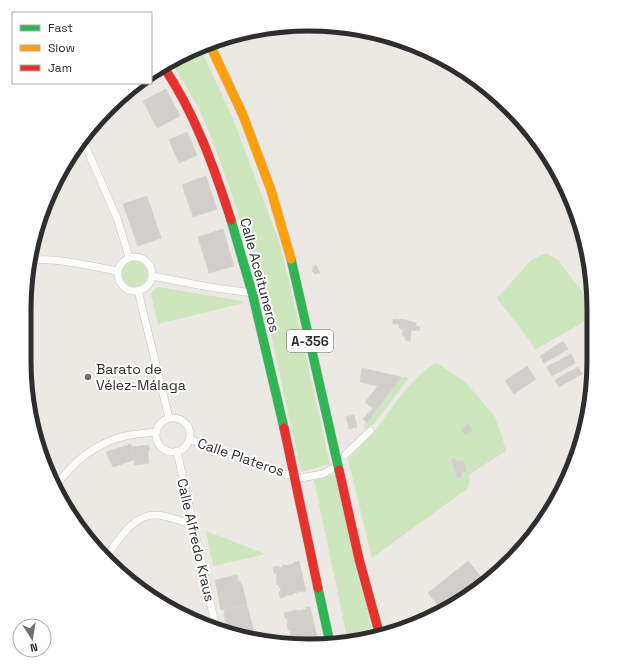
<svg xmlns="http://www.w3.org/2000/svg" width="618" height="670" viewBox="0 0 618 670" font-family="'Space Grotesk',sans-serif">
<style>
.green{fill:#cee6be}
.building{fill:#d1cecb;stroke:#d7d4d0}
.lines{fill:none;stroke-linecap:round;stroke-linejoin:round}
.street-casing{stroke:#c5c4c5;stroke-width:8}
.fast-casing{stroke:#c5c4c5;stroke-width:10}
.slow-casing{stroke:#c5c4c5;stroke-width:10}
.jam-casing{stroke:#c5c4c5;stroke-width:10}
.street{stroke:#fcfcfb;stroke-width:7}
.fast{stroke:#30b455;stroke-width:9}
.slow{stroke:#ff9f0a;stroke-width:9}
.jam{stroke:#e5322d;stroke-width:9}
.poi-dot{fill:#706f6e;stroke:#fff;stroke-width:1.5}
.labels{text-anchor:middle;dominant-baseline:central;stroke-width:4;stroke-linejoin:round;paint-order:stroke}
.shield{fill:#fff;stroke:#6d6d6d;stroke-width:1}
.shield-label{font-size:13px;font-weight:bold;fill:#2e2e2e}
.street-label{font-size:14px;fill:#2e2e2e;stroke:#fff}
.poi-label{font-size:14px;fill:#2e2e2e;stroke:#fff;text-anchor:start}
.rim{fill:none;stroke:#2e2e2e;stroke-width:5}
</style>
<rect width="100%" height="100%" fill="#ece8e4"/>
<path class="green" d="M199,46L232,116L279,241L291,289L330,464L301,472L262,293L233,198L213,142L198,107L176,70L170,62Z
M546,253L558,260L590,302V318L535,350L530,341L497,298L531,260Z
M121 274a13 13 0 1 1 26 0a13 13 0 1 1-26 0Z
M158,287L242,301L244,303L158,324L151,294L153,290Z
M437,363L464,381L494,415L501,433L506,451L470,474L468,488L372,558L348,459C357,450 366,441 374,432C390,412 414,372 437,363Z
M401,377H407L408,379L374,424L366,429L364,427V423H367Z
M335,474L374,638L364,641L348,642L314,480Z
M206,531L266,554L213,566Z"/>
<path class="building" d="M137,83H144L134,92L131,88Z
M166,89L180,116L157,128L143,101Z
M187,132L197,155L179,163L169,140Z
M206,176L217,209L193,217L182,185Z
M147,196L161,238L138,246L123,204Z
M223,229L234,266L209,273L198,237Z
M316,265L320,273L314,274L312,270H314L313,267Z
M393,319L405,320L416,323V326L420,327L419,331L411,330L410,341L405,340V336H402L403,329L399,328V324H393Z
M563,341L568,349L544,363L540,356Z
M571,354L575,363L552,376L547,367Z
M527,366L536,379L514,394L505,381Z
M578,367L582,374L559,387L555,380Z
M362,368L401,377L367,423L363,419L373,408L365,402L378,386L360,382Z
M354,415L357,427L349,429L346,417Z
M468,424L473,430L465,435L461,429Z
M131,444L134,460L113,467L106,452Z
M148,445L150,450L148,451L149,463L135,465L132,447Z
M456,458V461L463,460L466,471L461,473L462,477L457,478L451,459Z
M299,561L306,591L303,592L302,591L293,593V594L289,596L288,594L286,595V596L280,598L279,592L281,591L279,585H277L276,573H274L273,567L279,566V568L283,567L282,565H285V566L293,564V563Z
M468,561L485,582L468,598L448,608L447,606L442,610L428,593Z
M237,575L238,582L240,581L241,585L242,584L247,605L221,610L215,580Z
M246,605L247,608H248L256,640L235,636L228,633L224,614L225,613L224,610Z
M306,607H310L317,637L302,639L303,640H296L297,642L291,643L290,630H288L287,618H285L284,613L297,610V611L307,609Z"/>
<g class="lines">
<defs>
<path id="street" d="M82,138L117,218L129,257
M118 274a17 17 0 1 1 34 0a17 17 0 1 1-34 0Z
M29,261C53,256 93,267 118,271
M152,276L209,287L252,293
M138,291L169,418
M156 435a17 17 0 1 1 34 0a17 17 0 1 1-34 0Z
M189,439L269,469L286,475L293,474
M177,451L216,628
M345,455L370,431
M295,479L323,474L331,469
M54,488C72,463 95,443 125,436C135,434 146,433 156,432
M105,558C118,542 132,514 156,515C165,515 183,522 193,524"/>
<path id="fast" d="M231,220L253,296L284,428
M291,259L339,470
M318,588L330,643"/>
<path id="slow" d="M209,43L243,115L271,190L291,259"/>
<path id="jam" d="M163,66C195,113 214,167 231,220
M284,428L318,588
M339,470L359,559L380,636"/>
</defs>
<use href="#street" class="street-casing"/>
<use href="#fast" class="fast-casing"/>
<use href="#slow" class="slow-casing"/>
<use href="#jam" class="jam-casing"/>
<use href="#street" class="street"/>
<use href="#fast" class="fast"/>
<use href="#slow" class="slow"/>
<use href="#jam" class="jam"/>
</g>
<circle class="poi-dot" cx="88" cy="377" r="4"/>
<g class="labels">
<rect class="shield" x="287" y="330" width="46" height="22" rx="3"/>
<g class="shield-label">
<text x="310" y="341">A-356</text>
</g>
<g class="street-label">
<text transform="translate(260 275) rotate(75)">Calle Aceituneros</text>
<text transform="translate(241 457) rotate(19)">Calle Plateros</text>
<text transform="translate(196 540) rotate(77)">Calle Alfredo Kraus</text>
</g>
<g class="poi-label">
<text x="96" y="369">Barato de<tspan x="96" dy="16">Vélez-Málaga</tspan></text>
</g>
</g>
<path d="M0 0H618V670H0ZM309 31H309A278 278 0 0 1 587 309V361A278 278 0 0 1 309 639H309A278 278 0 0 1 31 361V309A278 278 0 0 1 309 31Z" fill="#fff" fill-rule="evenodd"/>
<path class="rim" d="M309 31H309A278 278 0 0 1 587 309V361A278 278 0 0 1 309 639H309A278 278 0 0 1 31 361V309A278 278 0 0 1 309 31Z"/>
<rect x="12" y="12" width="140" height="72" fill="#ffffff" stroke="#ababab"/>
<rect x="20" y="25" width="20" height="6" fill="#30b455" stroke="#ababab"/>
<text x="48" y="32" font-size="12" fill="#2e2e2e">Fast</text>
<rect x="20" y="45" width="20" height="6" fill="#ff9f0a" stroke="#ababab"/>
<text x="48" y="52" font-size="12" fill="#2e2e2e">Slow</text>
<rect x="20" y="65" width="20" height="6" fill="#e5322d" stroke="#ababab"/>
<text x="48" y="72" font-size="12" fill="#2e2e2e">Jam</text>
<g transform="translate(32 638) rotate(168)"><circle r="19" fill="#ffffff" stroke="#ababab"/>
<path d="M0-3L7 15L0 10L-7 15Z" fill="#706f6e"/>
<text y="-6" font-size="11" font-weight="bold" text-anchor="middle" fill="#2e2e2e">N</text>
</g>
</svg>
